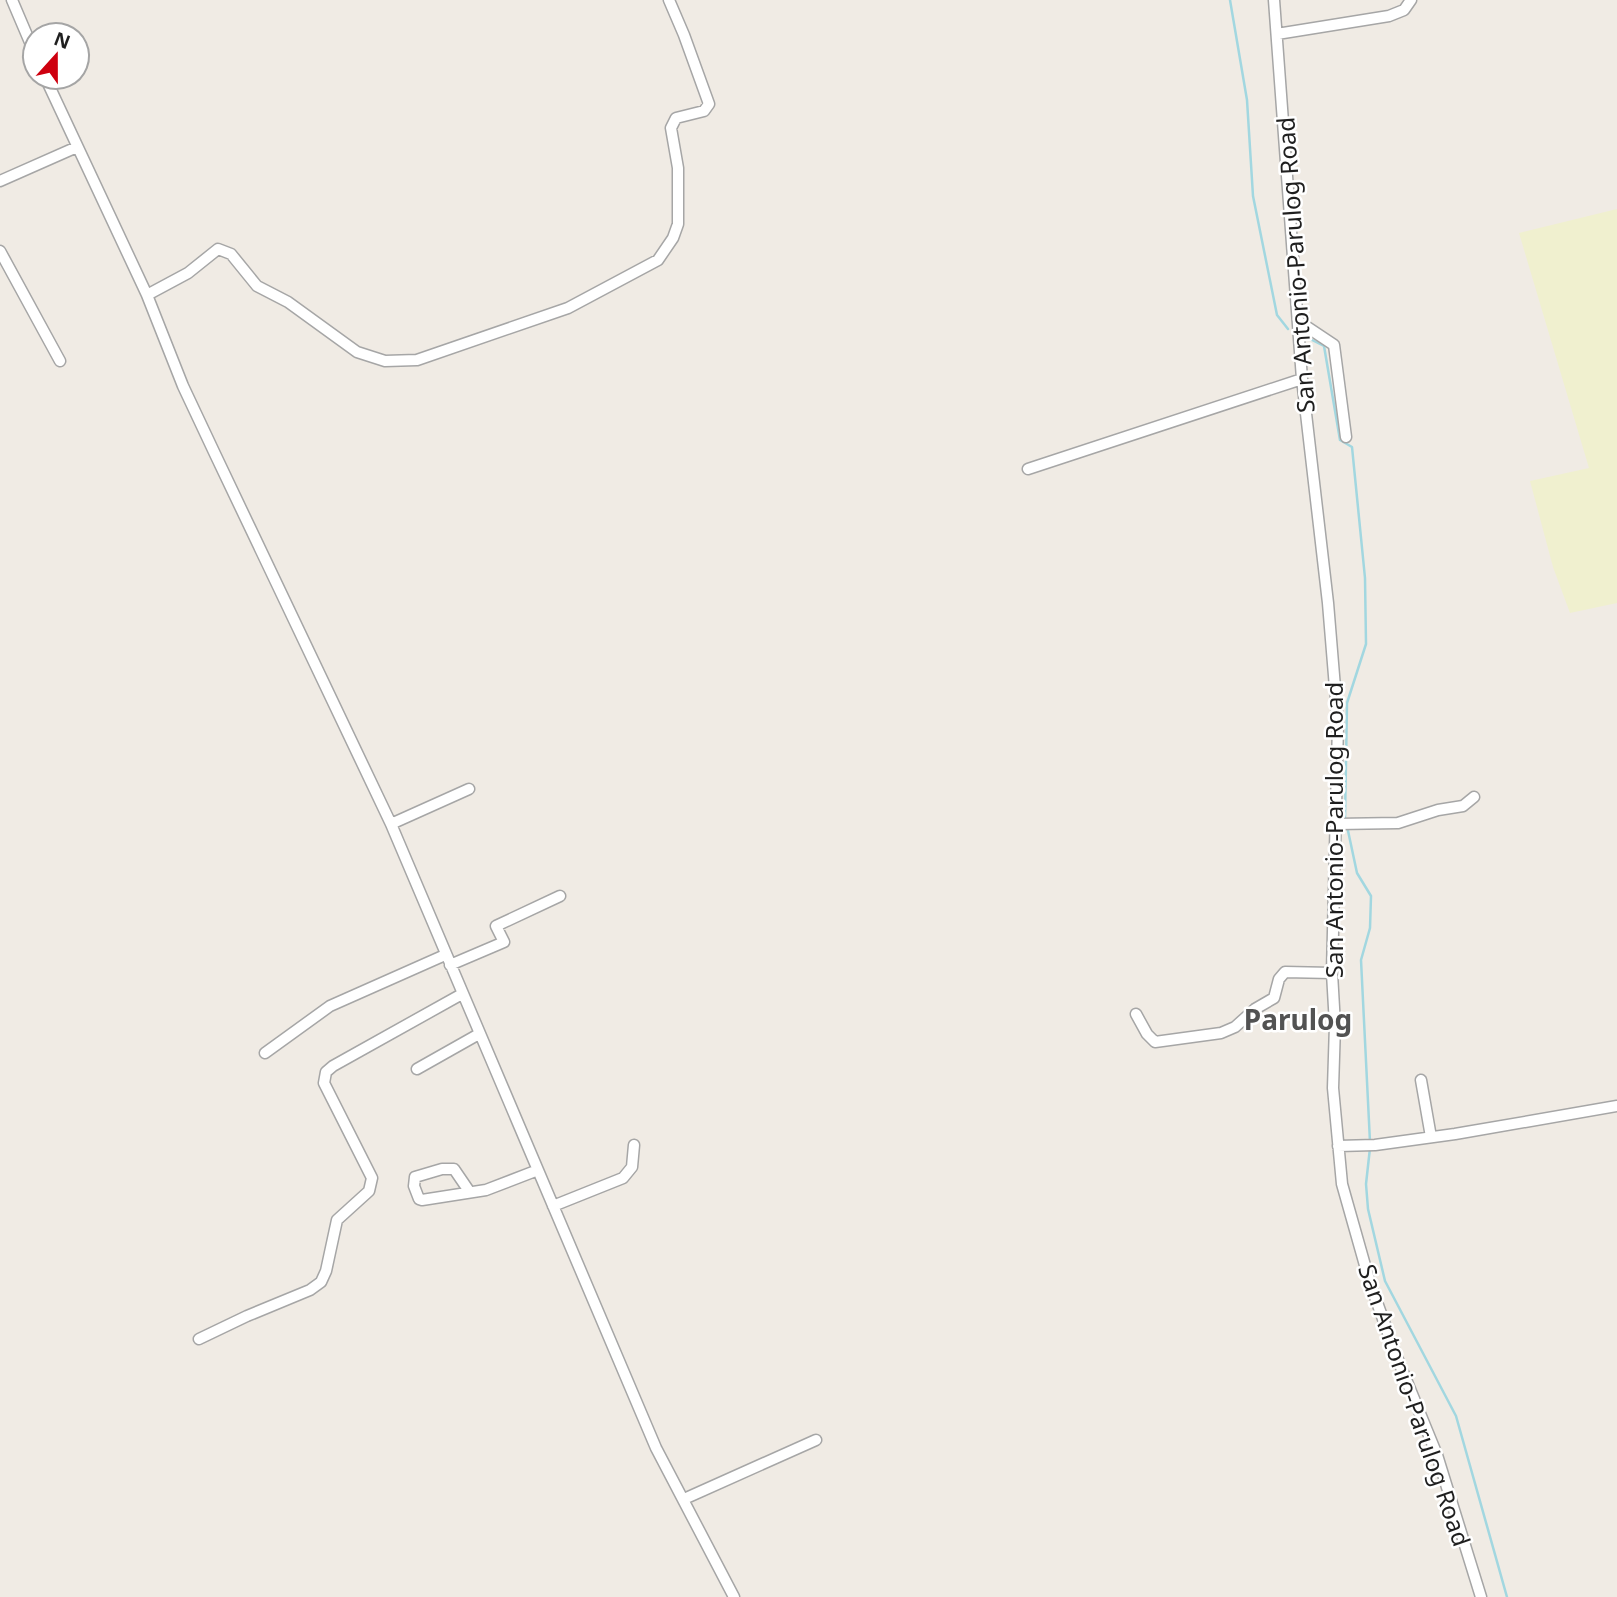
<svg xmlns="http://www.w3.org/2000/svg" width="1617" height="1597" viewBox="0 0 1617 1597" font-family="'Noto Sans',sans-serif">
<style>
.farmland{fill:#f0f0cf}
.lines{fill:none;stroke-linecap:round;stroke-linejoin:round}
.stream{stroke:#a2d7e0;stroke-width:2.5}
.minor-casing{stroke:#a6a6a6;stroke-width:13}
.minor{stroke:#fff;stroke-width:10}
.labels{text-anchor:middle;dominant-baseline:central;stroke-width:5;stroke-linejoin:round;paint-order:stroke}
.street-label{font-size:24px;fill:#1f1f1f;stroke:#fff}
.quarter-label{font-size:28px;font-weight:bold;fill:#525252;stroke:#fff}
</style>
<rect width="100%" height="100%" fill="#f0ebe4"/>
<path class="farmland" d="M1617,209V603L1570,613L1553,567L1530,481L1589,468L1519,233Z"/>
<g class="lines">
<path class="stream" d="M1230,0L1247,100L1253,196L1277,315L1288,329
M1308,338L1324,346L1340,440L1352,447L1365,578L1366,644L1347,703L1345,820
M1347,826L1357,873L1371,896L1370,928L1361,960L1370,1142
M1370,1148L1366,1184L1368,1209L1385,1281L1456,1416L1507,1597"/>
<defs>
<path id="minor" d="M12,0L35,54
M1274,0L1302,379L1328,603L1338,724L1332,973L1335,1025L1333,1088L1342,1184L1370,1283L1396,1355L1437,1455L1481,1597
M1277,34L1389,16L1404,10L1411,0
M45,77L147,295L183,386L215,454L391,824L656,1448L734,1597
M0,181L77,147
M0,251L60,361
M147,295L188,273L218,249L231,254L257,286L288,302L357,352L385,361L417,360L568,308L658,260L673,238L678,224V168L671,128L676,118L704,111L709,104L684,35L669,0
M1298,321L1334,345L1346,437
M1028,469L1302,379
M391,824L469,789
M1337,824L1398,823L1438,810L1463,806L1474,797
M450,965L504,942L496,926L560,896
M1136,1014L1147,1034L1155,1042L1221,1033L1235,1027L1255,1009L1274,998L1279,979L1285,972L1332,973
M265,1053L330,1006L445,955
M417,1069L479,1034
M1421,1080L1431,1137
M1338,1146L1375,1145L1455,1134L1617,1106
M469,1191L454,1169H442L415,1177L414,1186L419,1199L422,1200L486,1190L538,1170
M553,1206L623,1178L632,1167L634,1145
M199,1339L247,1316L310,1290L321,1282L326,1271L337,1220L369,1191L372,1178L324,1083L326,1072L333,1066L462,994
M684,1499L816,1440"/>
</defs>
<use href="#minor" class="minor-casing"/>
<use href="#minor" class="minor"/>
</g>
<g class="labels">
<g class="street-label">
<text transform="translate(1295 265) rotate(-94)">San Antonio-Parulog Road</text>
<text transform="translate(1333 830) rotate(-90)">San Antonio-Parulog Road</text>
<text transform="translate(1415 1405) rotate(71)">San Antonio-Parulog Road</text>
</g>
<g class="quarter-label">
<text x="1298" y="1019">Parulog</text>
</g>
</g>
<g transform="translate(56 56) rotate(21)"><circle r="33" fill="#ffffff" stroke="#a5a5a5" stroke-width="2"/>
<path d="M0-5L12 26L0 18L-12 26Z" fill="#ce000f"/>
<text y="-10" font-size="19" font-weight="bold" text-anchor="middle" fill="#1f1f1f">N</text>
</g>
</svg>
